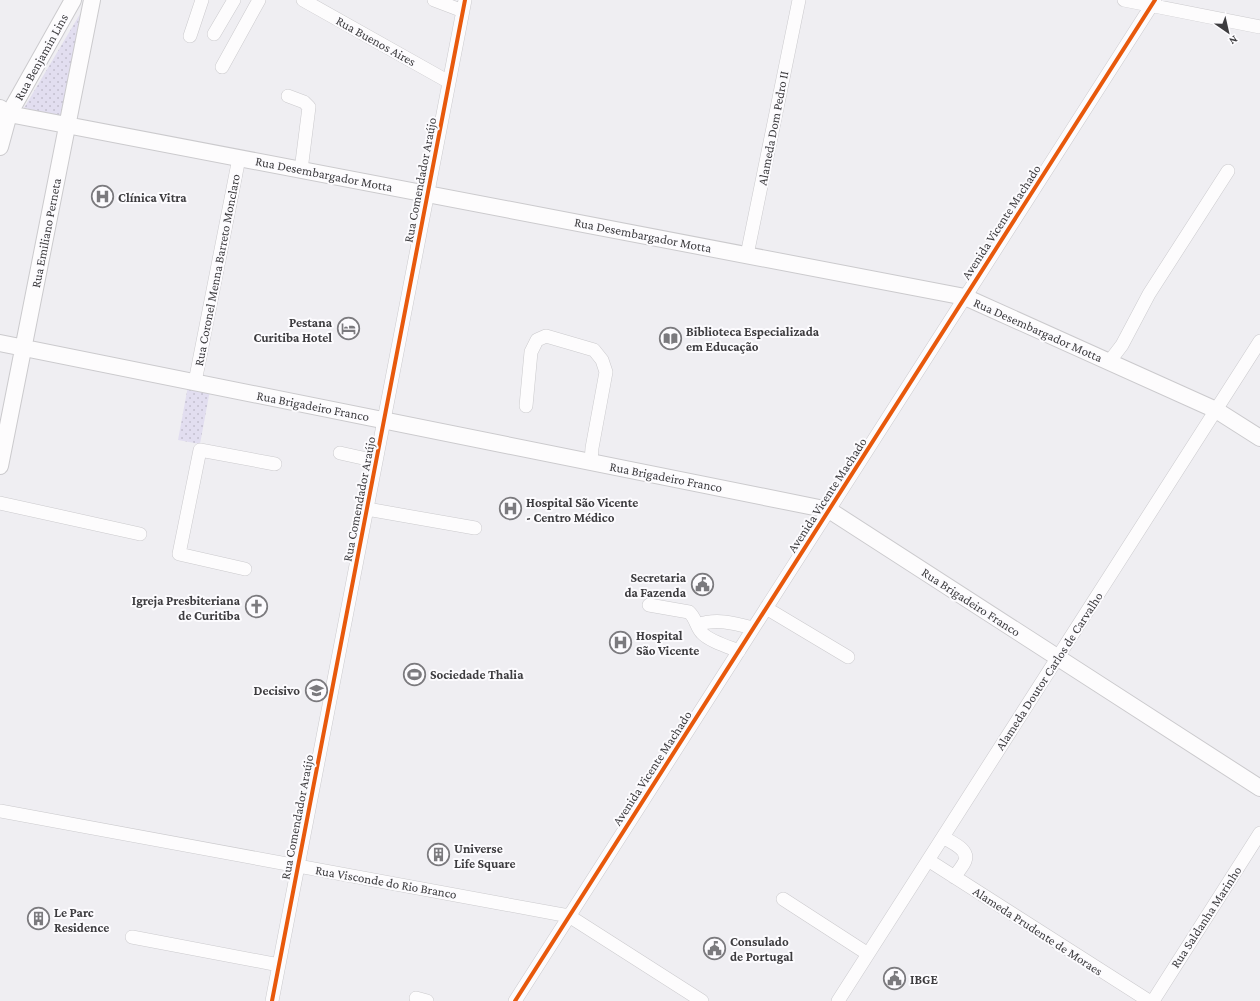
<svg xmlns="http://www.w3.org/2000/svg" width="1260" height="1001" viewBox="0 0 1260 1001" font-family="'Crimson Pro',serif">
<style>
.green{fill:url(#green-dots)}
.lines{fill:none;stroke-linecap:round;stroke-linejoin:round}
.minor-casing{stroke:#cbcacd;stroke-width:14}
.major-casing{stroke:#cbcacd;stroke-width:18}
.minor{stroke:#fdfcfd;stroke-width:13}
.major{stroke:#fdfcfd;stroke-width:16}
.cycleway-casing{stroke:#fcfbfe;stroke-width:6}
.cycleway{stroke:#e8590c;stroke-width:4}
.labels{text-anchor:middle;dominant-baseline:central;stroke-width:4;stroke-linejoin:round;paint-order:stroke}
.street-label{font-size:13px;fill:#3d3c3f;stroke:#fcfbfe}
.poi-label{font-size:13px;font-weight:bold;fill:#3d3c3f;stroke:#fcfbfe;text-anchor:start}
</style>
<defs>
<pattern id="green-dots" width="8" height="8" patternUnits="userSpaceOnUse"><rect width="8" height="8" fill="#e2def0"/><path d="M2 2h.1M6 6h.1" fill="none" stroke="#c3bfcf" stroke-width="1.8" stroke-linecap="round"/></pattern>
</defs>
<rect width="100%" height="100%" fill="#efeef2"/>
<path class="green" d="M80,14L63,116L24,108Z
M188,386L210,390L200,444L178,440Z"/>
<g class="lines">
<defs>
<path id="minor" d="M303,0L449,82
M434,0L463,11
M1124,0L1260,27
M214,34L234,0
M190,36L202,0
M222,67L259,0
M288,96L304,102L309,107L301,170
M747,255L799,0
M1109,362L1122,345L1149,294L1228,171
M195,382L239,158
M526,406L531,352L537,340L546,336L594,350L602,360L606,372L592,448L591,462
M340,453L376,461
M0,503L140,534
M367,509L475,528
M245,569L179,554L200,450L275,464
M649,605L689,612C696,618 696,627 702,633C709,641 729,647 739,651
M766,608L848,657
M697,625C716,618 734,623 753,628
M0,811L569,916L702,1001
M943,837C950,842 970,849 965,861C963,866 958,872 954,877
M928,860L1149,1001
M783,899L868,954
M132,937L279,965
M416,998L427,1001
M272,1001L465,0
M515,1001L1155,0
M838,1001L1260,341
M1153,1001L1260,833"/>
<path id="major" d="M0,108L9,114L965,297L1216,410L1260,438
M0,147L9,114L73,0
M0,343L829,510L1260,788
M0,466L92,0"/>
</defs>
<use href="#minor" class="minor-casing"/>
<use href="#major" class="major-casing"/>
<use href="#minor" class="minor"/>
<use href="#major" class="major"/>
<defs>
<path id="cycleway" d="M272,1001L465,0
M515,1001L1155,0"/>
</defs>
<use href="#cycleway" class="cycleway-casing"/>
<use href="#cycleway" class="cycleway"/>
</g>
<defs>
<symbol id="hospital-ring" viewBox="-11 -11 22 22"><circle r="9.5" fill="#fcfbfe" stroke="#7b7a7e" stroke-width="1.5"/><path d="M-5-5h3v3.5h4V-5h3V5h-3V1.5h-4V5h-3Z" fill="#7b7a7e"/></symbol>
<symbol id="hotel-ring" viewBox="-11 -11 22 22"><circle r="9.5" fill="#fcfbfe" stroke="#7b7a7e" stroke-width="1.5"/><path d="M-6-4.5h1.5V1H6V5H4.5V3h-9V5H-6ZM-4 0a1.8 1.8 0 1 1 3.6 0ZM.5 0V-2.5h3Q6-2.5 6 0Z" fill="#7b7a7e"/></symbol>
<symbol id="library-ring" viewBox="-11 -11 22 22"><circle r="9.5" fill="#fcfbfe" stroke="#7b7a7e" stroke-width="1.5"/><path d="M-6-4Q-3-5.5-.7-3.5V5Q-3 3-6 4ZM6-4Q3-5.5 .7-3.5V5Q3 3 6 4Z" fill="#7b7a7e"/></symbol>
<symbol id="civic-ring" viewBox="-11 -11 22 22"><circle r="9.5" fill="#fcfbfe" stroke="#7b7a7e" stroke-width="1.5"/><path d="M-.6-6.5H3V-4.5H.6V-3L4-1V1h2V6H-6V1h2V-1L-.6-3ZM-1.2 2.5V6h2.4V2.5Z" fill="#7b7a7e"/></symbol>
<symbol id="church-ring" viewBox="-11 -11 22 22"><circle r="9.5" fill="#fcfbfe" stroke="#7b7a7e" stroke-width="1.5"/><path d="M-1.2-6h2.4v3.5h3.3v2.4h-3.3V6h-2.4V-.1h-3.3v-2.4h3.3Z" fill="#7b7a7e"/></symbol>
<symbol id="stadium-ring" viewBox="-11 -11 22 22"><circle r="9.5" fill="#fcfbfe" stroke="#7b7a7e" stroke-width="1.5"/><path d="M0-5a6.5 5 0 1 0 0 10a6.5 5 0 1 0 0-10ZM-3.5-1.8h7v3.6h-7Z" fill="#7b7a7e"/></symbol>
<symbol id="school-ring" viewBox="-11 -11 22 22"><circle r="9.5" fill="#fcfbfe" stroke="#7b7a7e" stroke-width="1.5"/><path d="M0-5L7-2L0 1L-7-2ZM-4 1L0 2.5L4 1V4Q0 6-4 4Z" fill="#7b7a7e"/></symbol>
<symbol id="building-ring" viewBox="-11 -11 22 22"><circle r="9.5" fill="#fcfbfe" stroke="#7b7a7e" stroke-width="1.5"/><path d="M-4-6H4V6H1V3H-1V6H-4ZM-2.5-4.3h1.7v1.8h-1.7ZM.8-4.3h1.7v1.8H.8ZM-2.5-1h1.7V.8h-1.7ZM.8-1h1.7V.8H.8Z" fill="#7b7a7e"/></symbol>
</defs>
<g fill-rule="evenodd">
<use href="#hospital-ring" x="90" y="184" width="25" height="25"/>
<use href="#hotel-ring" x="336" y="316" width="25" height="25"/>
<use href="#library-ring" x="658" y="326" width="25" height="25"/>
<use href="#hospital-ring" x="498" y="496" width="25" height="25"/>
<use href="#civic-ring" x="690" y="572" width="25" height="25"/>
<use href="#church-ring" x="244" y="594" width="25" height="25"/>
<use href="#hospital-ring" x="608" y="630" width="25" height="25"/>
<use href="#stadium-ring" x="402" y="662" width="25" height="25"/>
<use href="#school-ring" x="304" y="678" width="25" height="25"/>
<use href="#building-ring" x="426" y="842" width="25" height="25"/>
<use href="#building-ring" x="26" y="906" width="25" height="25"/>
<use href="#civic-ring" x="702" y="936" width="25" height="25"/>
<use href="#civic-ring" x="882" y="966" width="25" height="25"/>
</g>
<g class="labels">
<g class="street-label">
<text transform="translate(376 41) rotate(29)">Rua Buenos Aires</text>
<text transform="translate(41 57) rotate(-61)">Rua Benjamin Lins</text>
<text transform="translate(773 128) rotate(-79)">Alameda Dom Pedro II</text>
<text transform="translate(324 174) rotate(11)">Rua Desembargador Motta</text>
<text transform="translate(420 180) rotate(-79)">Rua Comendador Araújo</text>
<text transform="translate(1001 222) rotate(-57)">Avenida Vicente Machado</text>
<text transform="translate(46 233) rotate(-79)">Rua Emiliano Perneta</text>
<text transform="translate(643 235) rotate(11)">Rua Desembargador Motta</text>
<text transform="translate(217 270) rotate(-79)">Rua Coronel Menna Barreto Monclaro</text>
<text transform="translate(1038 330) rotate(24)">Rua Desembargador Motta</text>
<text transform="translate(313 406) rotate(11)">Rua Brigadeiro Franco</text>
<text transform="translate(666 477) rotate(11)">Rua Brigadeiro Franco</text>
<text transform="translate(827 495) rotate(-57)">Avenida Vicente Machado</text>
<text transform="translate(359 499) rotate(-79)">Rua Comendador Araújo</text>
<text transform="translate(971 602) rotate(33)">Rua Brigadeiro Franco</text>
<text transform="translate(1049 671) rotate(-57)">Alameda Doutor Carlos de Carvalho</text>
<text transform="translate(652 768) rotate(-57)">Avenida Vicente Machado</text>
<text transform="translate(297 817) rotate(-79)">Rua Comendador Araújo</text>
<text transform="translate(386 882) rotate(10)">Rua Visconde do Rio Branco</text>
<text transform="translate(1206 917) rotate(-57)">Rua Saldanha Marinho</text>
<text transform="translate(1038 931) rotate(33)">Alameda Prudente de Moraes</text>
</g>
<g class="poi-label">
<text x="118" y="197">Clínica Vitra</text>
<text x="332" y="322" text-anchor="end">Pestana<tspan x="332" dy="15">Curitiba Hotel</tspan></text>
<text x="686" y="331">Biblioteca Especializada<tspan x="686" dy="15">em Educação</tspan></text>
<text x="526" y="502">Hospital São Vicente<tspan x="526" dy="15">- Centro Médico</tspan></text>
<text x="686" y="577" text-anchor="end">Secretaria<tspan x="686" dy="15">da Fazenda</tspan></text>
<text x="240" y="600" text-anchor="end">Igreja Presbiteriana<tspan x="240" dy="15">de Curitiba</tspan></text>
<text x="636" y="635">Hospital<tspan x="636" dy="15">São Vicente</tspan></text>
<text x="430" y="674">Sociedade Thalia</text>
<text x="300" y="690" text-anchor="end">Decisivo</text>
<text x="454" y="848">Universe<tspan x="454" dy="15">Life Square</tspan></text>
<text x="54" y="912">Le Parc<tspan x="54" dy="15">Residence</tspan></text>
<text x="730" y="941">Consulado<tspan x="730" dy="15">de Portugal</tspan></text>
<text x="910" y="979">IBGE</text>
</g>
</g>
<g transform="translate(1228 32) rotate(146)" stroke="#fcfbfe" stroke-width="3" paint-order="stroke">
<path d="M0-3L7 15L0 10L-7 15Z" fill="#3d3c3f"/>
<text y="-6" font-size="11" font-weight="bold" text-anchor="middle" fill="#3d3c3f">N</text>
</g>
</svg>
